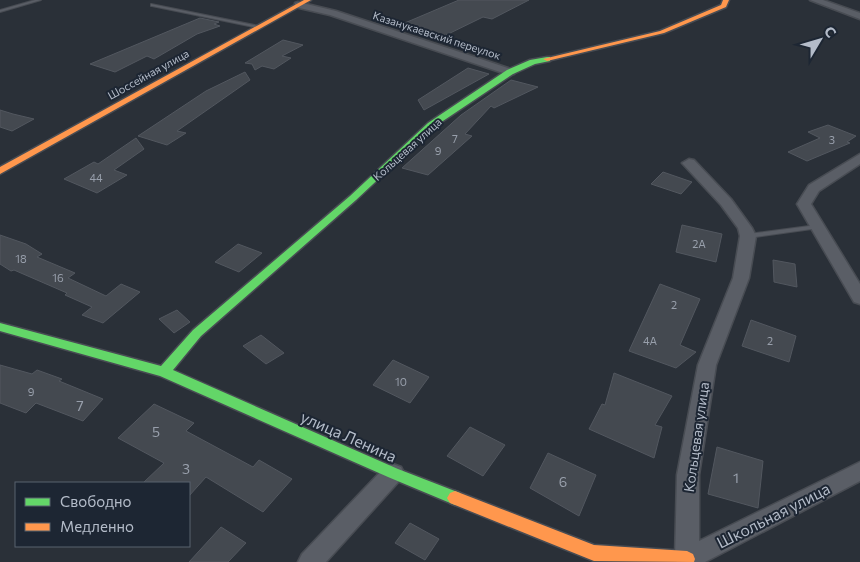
<svg xmlns="http://www.w3.org/2000/svg" width="860" height="562" viewBox="0 0 860 562" font-family="Commissioner,sans-serif">
<style>
.building{fill:#444950;stroke:#52575f}
.lines{fill:none;stroke-linecap:round;stroke-linejoin:round}
.lane-casing{stroke:#484c53;stroke-width:2}
.street-casing{stroke:#484c53;stroke-width:3}
.fast-casing{stroke:#484c53;stroke-width:3}
.slow-casing{stroke:#484c53;stroke-width:3}
.lane{fill:#5a5e66;fill-rule:evenodd}
.street{fill:#5a5e66;fill-rule:evenodd}
.fast{fill:#63d668;fill-rule:evenodd}
.slow{fill:#ff974d;fill-rule:evenodd}
.labels{text-anchor:middle;dominant-baseline:central;stroke-width:4;stroke-linejoin:round;paint-order:stroke}
.far-street-label{font-size:11px;fill:#b4bcc9;stroke:#1d2633}
.number-label{font-size:11px;fill:#989fab}
.near-number-label{font-size:14px;fill:#989fab}
.street-label{font-size:14px;fill:#b4bcc9;stroke:#1d2633}
.near-street-label{font-size:16px;fill:#b4bcc9;stroke:#1d2633}
</style>
<rect width="100%" height="100%" fill="#2a3038"/>
<path class="building" d="M459,0H529L492,19L483,17L442,37L400,25Z
M200,18L219,22L214,24L220,26L197,34L154,59L147,56L115,72L90,64Z
M283,40L303,45L282,56L291,58L274,69L262,66L255,70L252,64L245,63Z
M468,68L489,74L424,110L418,100Z
M245,72L250,80L177,131L186,133L167,145L138,136L206,91Z
M511,80L538,87L494,108L491,106L465,134L472,136L428,175L402,168L461,115Z
M0,110L13,114L34,119L12,131L0,127Z
M828,125L856,136L847,142L850,143L807,161L788,152L820,138L808,132Z
M136,138L144,149L114,170L127,175L97,193L64,179L94,162L98,164Z
M663,172L692,182L681,194L651,184Z
M682,225L722,234L716,262L676,252Z
M0,235L26,244L42,254L37,257L75,273L68,278L106,296L121,284L140,292L103,323L82,315L92,307L65,295L67,293L14,270L11,271L0,264Z
M238,244L262,253L239,272L215,262Z
M773,260L795,264L797,287L774,282Z
M660,284L700,299L680,345L696,352L676,368L629,351Z
M177,310L190,322L174,333L159,319Z
M751,320L796,336L789,362L742,346Z
M261,335L284,353L266,364L243,346Z
M393,360L429,377L410,403L373,385Z
M0,365L32,374L37,370L62,379L59,381L103,399L83,421L36,403L26,413L0,403Z
M614,373L672,396L655,425L662,427L654,458L589,429L602,404L605,405Z
M154,404L194,423L186,431L253,467L259,460L292,479L263,512L206,477L189,496V483H143L164,463L118,438Z
M470,427L505,445L483,476L447,456Z
M717,447L763,461L758,508L708,494Z
M548,453L596,475L579,516L530,488Z
M410,523L439,539L425,560L395,543Z
M221,527L246,543L228,562H189Z"/>
<g class="lines">
<defs>
<path id="lane" d="M35,0H41L0,12V10Z
M151,4L259,26L261,27L259,28L152,6H151Z
M817,225L819,226L820,227L819,228L748,238L745,236L748,234Z"/>
<path id="street" d="M810,0H823L860,13V19Z
M298,2L336,11L514,70L515,72L514,74H506L330,15L295,7V3Z
M860,154V164L819,191L811,204L860,284V304L854,302L797,204L809,185Z
M689,159L694,160L731,199L752,228L756,236L749,278L716,365L699,475V541L860,462V481L705,562H677L675,559L677,475L698,365L733,278L740,236L738,228L721,205L682,163Z
M393,464L401,467L404,473L401,479L326,562H298L302,554L385,467Z"/>
<path id="fast" d="M547,57H550V61L535,64L513,74L434,127L356,200L201,336L173,370L398,469L460,493L463,498L460,503L455,505L388,477L160,376L0,331V323L161,366L193,330L350,196L428,123L507,70L530,60Z"/>
<path id="slow" d="M304,0H311L0,174V167Z
M723,0H729L726,7L664,33L547,61L543,59L660,31L721,5Z
M455,491L594,545L687,551L693,554L695,559L694,562L594,561L450,503L447,498L450,493Z"/>
</defs>
<use href="#lane" class="lane-casing"/>
<use href="#street" class="street-casing"/>
<use href="#fast" class="fast-casing"/>
<use href="#slow" class="slow-casing"/>
<use href="#lane" class="lane"/>
<use href="#street" class="street"/>
<use href="#fast" class="fast"/>
<use href="#slow" class="slow"/>
</g>
<g class="labels">
<g class="far-street-label">
<text transform="translate(437 35) rotate(18)">Казанукаевский переулок</text>
<text transform="translate(148 74) rotate(-29)">Шоссейная улица</text>
<text transform="translate(407 149) rotate(-42)">Кольцевая улица</text>
</g>
<g class="number-label">
<text x="455" y="138">7</text>
<text x="832" y="139">3</text>
<text x="438" y="150">9</text>
<text x="96" y="177">44</text>
<text x="699" y="243">2А</text>
<text x="21" y="258">18</text>
<text x="58" y="277">16</text>
<text x="674" y="304">2</text>
<text x="650" y="340">4А</text>
<text x="770" y="340">2</text>
<text x="401" y="381">10</text>
<text x="31" y="391">9</text>
</g>
<g class="near-number-label">
<text x="80" y="405">7</text>
<text x="156" y="431">5</text>
<text x="186" y="468">3</text>
<text x="736" y="477">1</text>
<text x="563" y="481">6</text>
</g>
<g class="street-label">
<text transform="translate(696 437) rotate(-82)">Кольцевая улица</text>
</g>
<g class="near-street-label">
<text transform="translate(349 436) rotate(24)">улица Ленина</text>
<text transform="translate(773 515) rotate(-27)">Школьная улица</text>
</g>
</g>
<rect x="15" y="482" width="175" height="65" fill="#1d2633" stroke="#59626f"/>
<rect x="25" y="498" width="25" height="8" fill="#63d668" stroke="#59626f"/>
<text x="60" y="507" font-size="15" fill="#b4bcc9">Свободно</text>
<rect x="25" y="523" width="25" height="8" fill="#ff974d" stroke="#59626f"/>
<text x="60" y="532" font-size="15" fill="#b4bcc9">Медленно</text>
<g transform="translate(820 40) rotate(52)" stroke="#1d2633" stroke-width="4" paint-order="stroke">
<path d="M0-4L9 19L0 12L-9 19Z" fill="#b4bcc9"/>
<text y="-8" font-size="14" font-weight="bold" text-anchor="middle" fill="#b4bcc9">С</text>
</g>
</svg>
